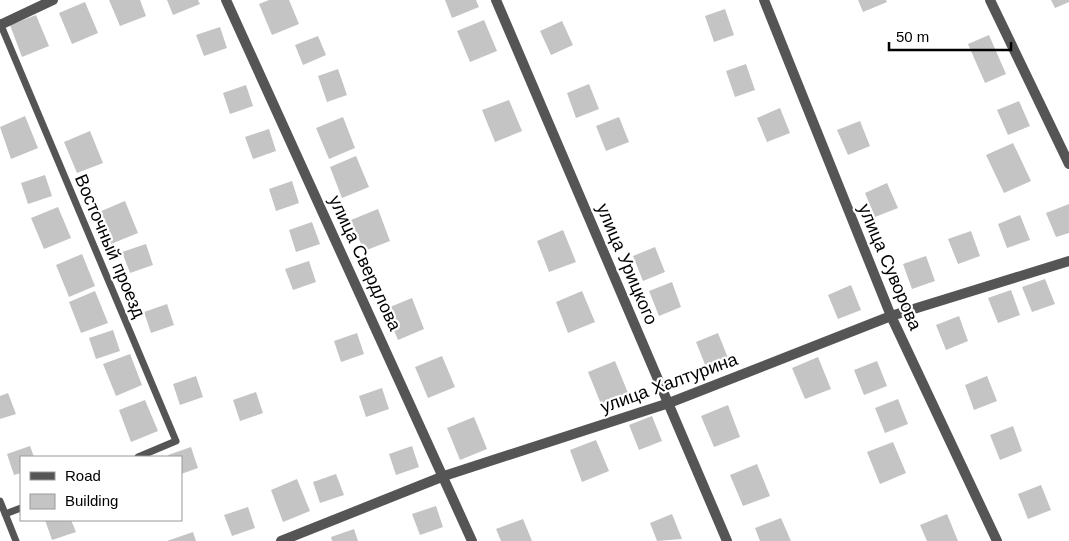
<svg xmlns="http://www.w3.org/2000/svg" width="1069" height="541" viewBox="0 0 1069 541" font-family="Arial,sans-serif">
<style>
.building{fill:#c4c4c4}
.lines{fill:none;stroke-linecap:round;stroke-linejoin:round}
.lane{stroke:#555;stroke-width:7}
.street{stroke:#555;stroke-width:10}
.labels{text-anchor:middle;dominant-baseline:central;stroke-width:4.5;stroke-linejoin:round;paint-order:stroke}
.street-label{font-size:18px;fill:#000;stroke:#fff}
</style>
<rect width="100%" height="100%" fill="#fff"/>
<path class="building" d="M109,0H140L146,16L120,26Z
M167,0H198L200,4L173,15Z
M269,0H289L299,24L272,35L259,4Z
M445,0H476L479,7L452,18Z
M858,0H886L887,2L863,12Z
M1051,0H1069V2L1055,8Z
M85,2L98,33L72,44L59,13Z
M725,9L734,35L714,42L705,16Z
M36,15L49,46L22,57L10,25Z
M484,20L497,51L470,62L457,31Z
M562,21L573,45L551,55L540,31Z
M220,27L227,48L204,56L196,35Z
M989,35L1006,74L985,83L968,44Z
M318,36L326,55L303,65L295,45Z
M746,64L755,90L735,97L726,71Z
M338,69L347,95L327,102L318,76Z
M589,84L599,109L576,118L567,93Z
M246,85L253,106L230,114L223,93Z
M509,100L522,131L495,142L482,110Z
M1019,101L1030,126L1008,135L997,110Z
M780,108L790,133L767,142L757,118Z
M25,116L38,148L11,159L0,127Z
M343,117L355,148L329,159L316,128Z
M619,117L629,142L606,151L596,126Z
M860,121L870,146L848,155L837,130Z
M269,129L276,151L253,159L245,137Z
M90,131L103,163L77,173L64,142Z
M1013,143L1031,181L1004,193L986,155Z
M356,156L369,187L342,198L330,167Z
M45,175L52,196L28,204L21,183Z
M292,181L299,203L276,211L269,189Z
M887,183L898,208L875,217L865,193Z
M125,201L138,233L111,244L99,212Z
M1069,204V233L1056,237L1046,213Z
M58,207L71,238L44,249L31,218Z
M378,209L390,241L364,251L351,220Z
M1020,215L1030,240L1007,248L998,224Z
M312,222L320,244L296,252L289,230Z
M563,230L576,262L549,272L537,241Z
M971,231L980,256L958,264L948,239Z
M146,244L153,265L130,273L122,252Z
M655,247L665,272L643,281L633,256Z
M82,254L95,286L69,297L56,265Z
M926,256L935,281L912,289L903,264Z
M309,261L316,282L293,290L285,269Z
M1045,279L1055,304L1032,312L1022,287Z
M672,282L681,307L659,316L649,291Z
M851,285L861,310L838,319L828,295Z
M1011,290L1020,315L998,323L988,298Z
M95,291L108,323L81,333L69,302Z
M582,291L595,322L568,333L556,302Z
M412,298L424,329L398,340L385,309Z
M167,304L174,325L151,333L144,312Z
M959,316L968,341L946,350L936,325Z
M113,330L120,351L96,359L89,338Z
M357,333L364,354L341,362L334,341Z
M718,333L728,358L706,367L696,342Z
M130,354L142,385L116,396L103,364Z
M442,356L455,387L428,398L415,367Z
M818,357L831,389L805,399L792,368Z
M615,361L628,393L601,404L588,372Z
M877,361L887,386L864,395L854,370Z
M196,376L203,397L180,405L173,384Z
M987,376L997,401L974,410L965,385Z
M382,388L389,409L366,417L359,396Z
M256,392L263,413L240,421L233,400Z
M8,393L16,414L0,419V396Z
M898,399L908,424L885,433L875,408Z
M145,400L158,431L131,442L119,410Z
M728,405L740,437L714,447L701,416Z
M652,416L662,441L639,450L629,425Z
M474,417L487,449L460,460L447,428Z
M1013,426L1022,451L1000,460L990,435Z
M596,440L609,471L582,482L570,450Z
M893,442L906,473L880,484L867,452Z
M30,446L34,457H21V473L14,475L7,454Z
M412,446L419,467L396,475L389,454Z
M191,447L198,468L181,474V457H169L168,455Z
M757,464L770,496L743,506L730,475Z
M336,474L344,495L320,503L313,482Z
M297,479L310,511L283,522L271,490Z
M1041,485L1051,510L1028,519L1018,494Z
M436,506L443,527L420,535L412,514Z
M248,507L255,528L232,536L224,515Z
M672,514L682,539L657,541L650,523Z
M947,514L958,541H927L920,525Z
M781,518L791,541H760L755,528Z
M523,519L532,541H501L496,529Z
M45,520H71L76,532L52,540Z
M354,529L358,541H332L331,537Z
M193,532L196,541H167Z"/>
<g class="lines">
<path class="lane" d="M0,23L176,441L138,457
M0,501L16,541
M5,514L21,508"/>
<path class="street" d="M226,0L472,541
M496,0L727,541
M764,0L891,316L997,541
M990,0L1069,164
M0,25L53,0
M281,541L444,476L669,403L891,316L1069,261"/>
</g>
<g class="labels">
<g class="street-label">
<text transform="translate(110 246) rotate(67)">Восточный проезд</text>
<text transform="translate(365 263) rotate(65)">улица Свердлова</text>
<text transform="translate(627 264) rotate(67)">улица Урицкого</text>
<text transform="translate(890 267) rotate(67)">улица Суворова</text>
<text transform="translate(669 383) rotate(-20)">улица Халтурина</text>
</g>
</g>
<rect x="20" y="456" width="162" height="65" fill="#ffffff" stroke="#999999"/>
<rect x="30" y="472" width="25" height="8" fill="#555555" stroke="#999999"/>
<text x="65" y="481" font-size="15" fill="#000000">Road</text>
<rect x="30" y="494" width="25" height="15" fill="#c4c4c4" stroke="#999999"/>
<text x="65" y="506" font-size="15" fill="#000000">Building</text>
<path d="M889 42v8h122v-8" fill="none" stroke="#000000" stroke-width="2.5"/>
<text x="896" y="42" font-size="15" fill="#000000" stroke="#ffffff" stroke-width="4" paint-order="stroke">50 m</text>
</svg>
